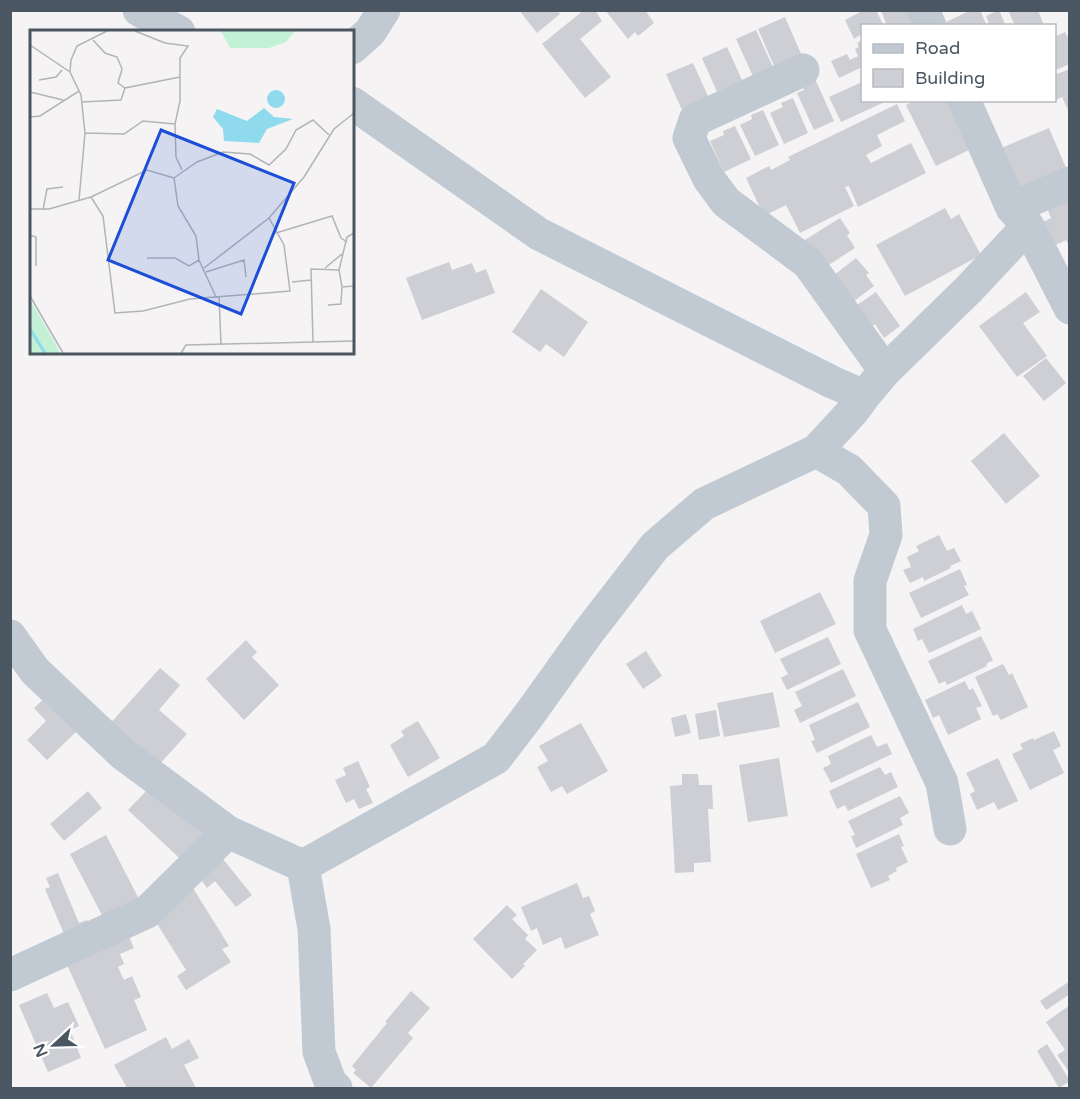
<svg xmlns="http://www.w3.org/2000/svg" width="1080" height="1099" viewBox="0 0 1080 1099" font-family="'Varela Round',sans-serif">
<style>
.building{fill:#cdcfd5}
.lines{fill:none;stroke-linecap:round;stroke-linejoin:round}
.minor{stroke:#c1cad2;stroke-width:33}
.inset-river{fill:none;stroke:#90daee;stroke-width:3}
.inset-road{fill:none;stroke:#b1b4b9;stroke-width:1.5}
.view{fill:#1d4ed8;fill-opacity:0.15;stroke:#1d4ed8;stroke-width:3}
.inset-edge{fill:none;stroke:#4a5661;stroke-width:3}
</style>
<rect width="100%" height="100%" fill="#f5f3f3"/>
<path class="building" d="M519,10H557L560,14L537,33Z
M584,10H595L602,21L580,39L611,77L585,98L542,44Z
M605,10H645L654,23L638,36L635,32L628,39Z
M864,10H876L883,24L880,26H862V34L854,39L845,20Z
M881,10H917L924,26H887Z
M971,10H980L987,26H938Z
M999,10L1005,24L1001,26H990L986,16Z
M1008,10H1038L1044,26H1015Z
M785,17L802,56L775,68L758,29Z
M756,30L777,76L757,85L736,39Z
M1065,32L1070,41V64L1054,71V37Z
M862,40V67L839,78L831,61L847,54L850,60L858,56L855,49L859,47L857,43Z
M727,47L746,89L721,101L702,58Z
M693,63L712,105L685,117L666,74Z
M1070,69V114L1062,97L1054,101V75Z
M815,79L834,121L814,130L797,93L804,90L802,85Z
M862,82V100H889L841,122L829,97Z
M793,98L808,133L784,144L770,113L783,107L781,103Z
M915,100H947L971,149L936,166L906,105Z
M897,104L905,121L877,135L882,146L866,155L871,163L911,143L926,173L858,207L849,186L845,187L854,206L800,233L786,205L764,216L746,178L769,166L771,170L790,160L788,157Z
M763,110L779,145L755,156L740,125L752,119L751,115Z
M735,126L751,159L724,172L710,141L724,135L723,131Z
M1049,128L1069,175L1019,196L999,149Z
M1070,198V248L1066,240L1054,246L1043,222L1051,218L1047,208Z
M945,208L951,219L959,214L981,255L905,296L876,245Z
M840,218L850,233L847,235L855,248L824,268L800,243Z
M856,258L869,273L866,275L874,286L849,305L834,275Z
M449,262L452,270L472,263L476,273L486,269L495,293L422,320L406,278Z
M541,289L588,322L564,357L546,344L540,352L512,332Z
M876,292L900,326L884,338L875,324L869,329L854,307Z
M1026,292L1040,312L1023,323L1047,356L1017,377L979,326Z
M1046,358L1066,383L1044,401L1023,376Z
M1004,433L1040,476L1006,504L971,461Z
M939,535L947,551L954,548L961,561L950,566L951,568L924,581L923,577L910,583L903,570L911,567L907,557L919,551L916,546Z
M960,569L967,585L964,586L969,595L921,618L909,593Z
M820,592L836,624L775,653L760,621Z
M962,605L966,614L972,611L981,629L929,653L922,639L918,641L913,629Z
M981,636L993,660L986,664L987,666L947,685L945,681L939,684L928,661Z
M828,637L841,664L787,690L781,678L788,674L780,659Z
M246,640L257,652L252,657L279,685L244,720L206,679Z
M646,651L662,676L643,689L626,664Z
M1003,664L1009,675L1012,673L1028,707L1001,720L997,714L993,716L975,677Z
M160,668L180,685L159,710L187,734L156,768L108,726Z
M843,669L856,696L800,723L794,710L802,706L795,692Z
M965,681L969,690L973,688L982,706L976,708L981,719L948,735L939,715L933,718L925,700Z
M773,692L780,727L724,737L717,703Z
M49,694L81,727L47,760L27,740L46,721L34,708Z
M858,702L870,727L817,753L811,741L815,740L809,725Z
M716,710L720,736L699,740L695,714Z
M686,714L691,733L675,737L671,718Z
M418,721L440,758L408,777L390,745L404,736L401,731Z
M581,723L608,771L567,794L562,786L551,792L537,767L548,761L539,746Z
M1054,731L1061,746L1053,750L1064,773L1030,790L1012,754L1023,749L1020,744L1033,738L1034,740Z
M871,735L877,747L887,743L892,754L831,783L823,768L831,764L828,756Z
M779,758L788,816L748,822L739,765Z
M998,758L1018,801L998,810L994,802L977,810L970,794L975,791L966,773Z
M358,761L370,787L366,789L373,803L359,809L354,799L346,803L335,780L346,775L343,768Z
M880,767L885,775L891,772L898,787L848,811L845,805L837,809L829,791Z
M682,774H698L699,785H712L713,809H708L711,862L694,863V872L675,873L670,786L682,785Z
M148,789L214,837L188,866L128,810Z
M88,791L102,808L64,841L50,824Z
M900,796L909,813L900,818L903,825L856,848L851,836L855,835L848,821Z
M899,834L904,846L901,847L908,862L896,868L897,871L888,876L890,880L871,888L856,854Z
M106,835L140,901L104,919L70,854Z
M223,859L252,895L236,907L215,881L207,888L200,878Z
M58,873L79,923L87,920L91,930L67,941L45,889L50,887L46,878Z
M577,883L583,898L589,896L595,911L590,914L599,935L565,949L561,937L543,945L537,928L531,931L521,907Z
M193,888L229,946L222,949L231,962L186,990L177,976L186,970L154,919Z
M507,905L517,915L512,919L528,935L525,939L537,950L523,964L525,966L512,979L473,939Z
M126,930L134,948L120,954L124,964L118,967L124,980L132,976L141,997L134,1000L147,1030L105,1049L64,958Z
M1070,981V994L1046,1010L1040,1001Z
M411,991L430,1008L408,1033L413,1038L371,1088L353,1073L356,1070L352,1066L387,1023L385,1022Z
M47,993L54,1008L68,1002L79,1026L70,1030L81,1058L48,1072L19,1005Z
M1070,1005V1073L1057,1055L1065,1050L1046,1022Z
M166,1037L172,1049L189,1039L199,1058L184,1065L196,1088H127L114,1065Z
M1047,1044L1070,1081L1059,1088L1037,1051Z"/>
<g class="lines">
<path class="minor" d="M139,10L179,32
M923,10L930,26
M352,48L370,32L384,10
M803,70L695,120L689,138L709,179L726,202L808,263L885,371
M964,100L1012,208L1028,226L1070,308
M352,103L539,234L832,382L864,396
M1012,208L1070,183
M816,451L849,470L884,506L886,535L870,581V630L942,783L950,829
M10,636L35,671L123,754L228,832L303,866
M303,866L496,758L529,715L587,634L655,546L704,504L816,451L853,411L864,396L885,371L969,289L1028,226
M303,866L314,929L319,1052L331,1084L336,1088
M10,975L147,912L228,832"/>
</g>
<g transform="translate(30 30)">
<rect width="324" height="324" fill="#f5f3f3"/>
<path d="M191,1H265L256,12L239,18H200ZM0,270L24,311L30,323H0Z" fill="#c3f1d5"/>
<path d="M237 69a9 9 0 1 1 18 0a9 9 0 1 1-18 0ZM234,78L244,87L263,89L237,99L229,113L194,111L193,99L183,87L187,79L217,91Z" fill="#90daee"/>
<path class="inset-river" d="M0,299L15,323"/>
<path class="inset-road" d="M105,1L135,13L158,16L150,28V71L145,94L146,127L152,140M63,10L75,23L87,27L92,39L88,53L95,58M0,15L40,42M9,50L26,47L32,40M0,62L33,70M52,72L91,70L95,58L150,47M0,87L10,86L49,61M55,103L94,104L113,91L145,94M144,148L167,132L193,122L220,124L239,135L256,119L266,100L283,90L299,105M144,148L148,176L166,206L169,230L186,267M61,167L73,186L85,283L113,281L160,269L260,261L254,215L239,188M49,170L55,103L51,65L40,42L41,30L47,16L77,1M0,179H19L61,167L117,140L144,148M13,180L17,159L33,157M246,203L302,186L311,208L317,212M0,205L6,207V236M117,228H145L159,236L169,230M174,238L239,188L274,147L304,99L324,83M295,238L312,224M309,240L317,207L324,203M176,242L214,230L216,247M262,252L281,250M0,266L33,323M189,266L191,315M298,275L311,274L312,257M283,312L281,239L309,240L312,257L324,256M151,323L156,315L324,311"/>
<path class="view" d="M131,100L264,153L211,284L78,230Z"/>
<rect width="324" height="324" class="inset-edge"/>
</g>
<rect width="1080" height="1099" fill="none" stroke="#4a5661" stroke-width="24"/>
<rect x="861" y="24" width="195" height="78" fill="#ffffff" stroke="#b7bbc0" stroke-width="1.5"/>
<rect x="873" y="44" width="30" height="9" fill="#c1cad2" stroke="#b7bbc0" stroke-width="1.5"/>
<text x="915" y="54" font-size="18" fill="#4a5661">Road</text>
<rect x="873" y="69" width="30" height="18" fill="#cdcfd5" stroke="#b7bbc0" stroke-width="1.5"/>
<text x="915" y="84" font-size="18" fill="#4a5661">Building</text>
<g transform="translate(54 1045) rotate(248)" stroke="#ffffff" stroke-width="4.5" paint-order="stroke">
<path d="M0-4.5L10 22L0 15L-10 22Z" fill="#4a5661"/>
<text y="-9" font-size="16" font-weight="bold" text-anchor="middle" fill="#4a5661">N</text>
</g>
</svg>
